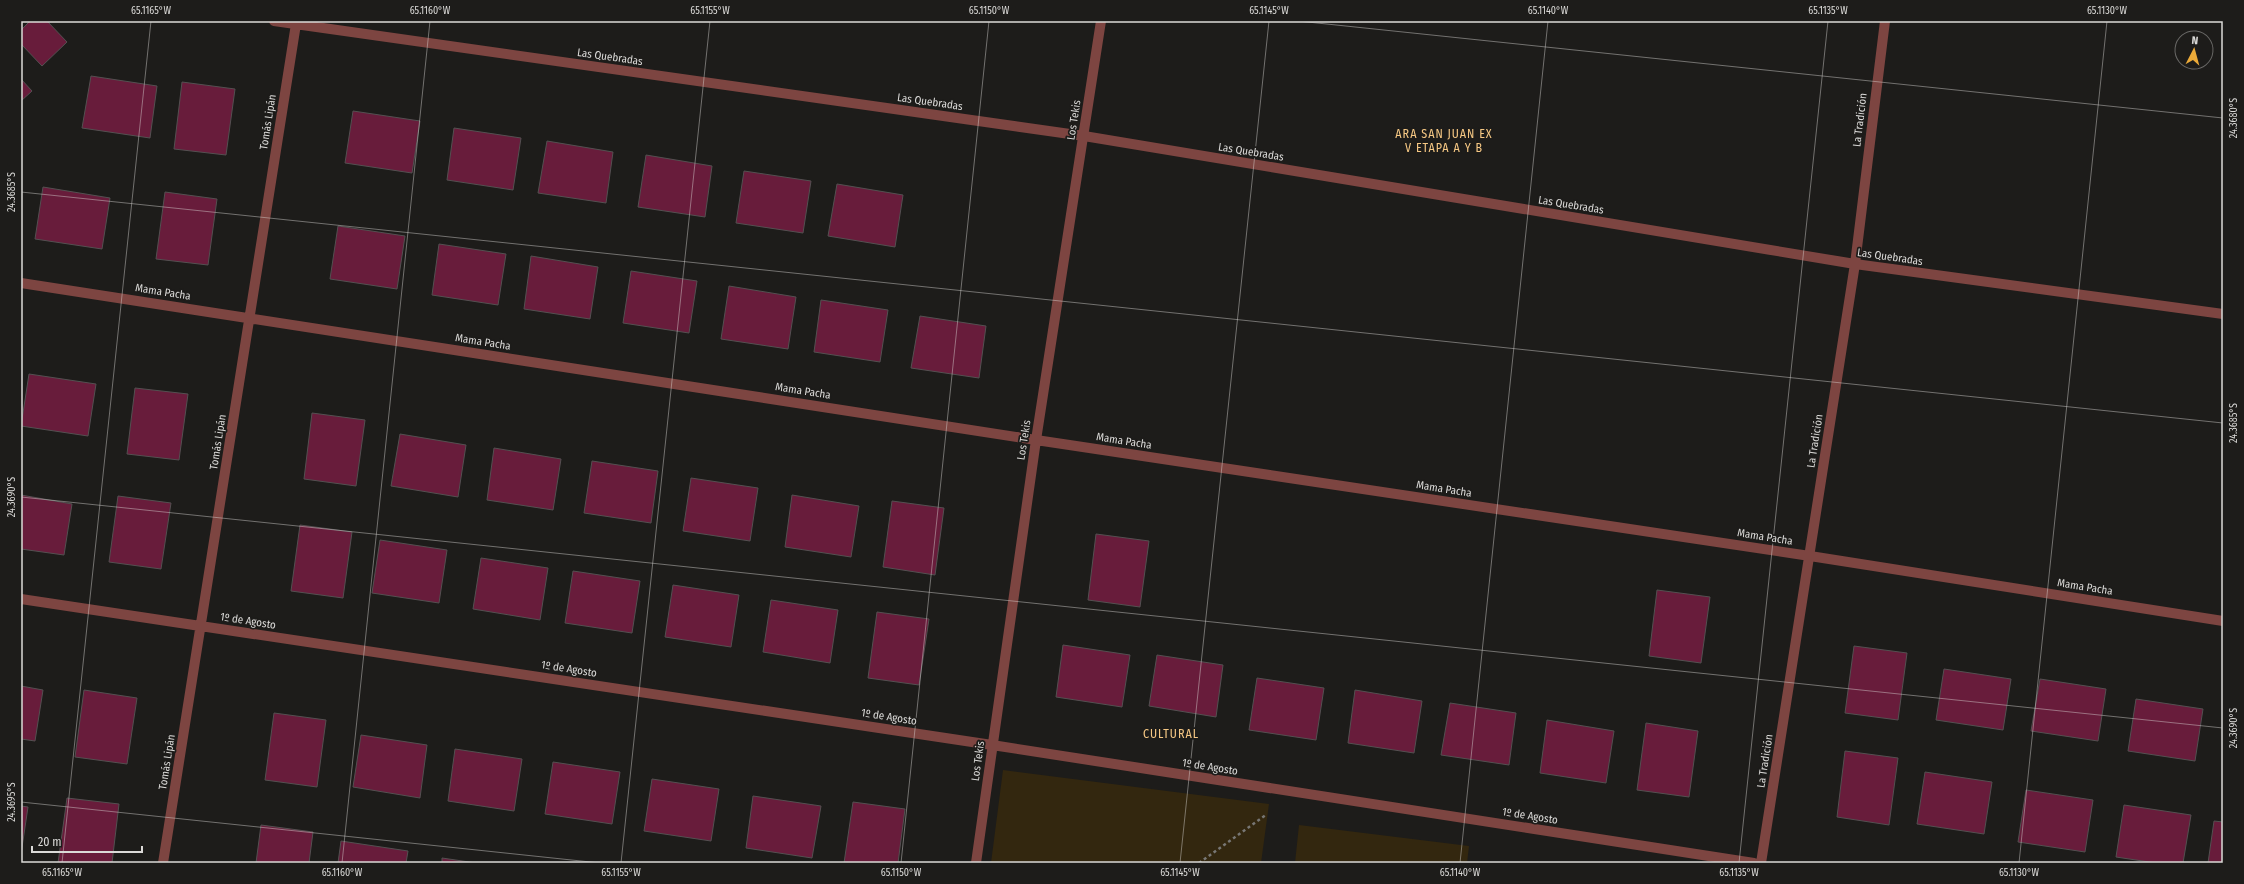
<svg xmlns="http://www.w3.org/2000/svg" width="2244" height="884" viewBox="0 0 2244 884" font-family="'Fira Sans Condensed',sans-serif">
<style>
.green{fill:#33270f}
.building{fill:#681c3b;stroke:#545051}
.lines{fill:none;stroke-linecap:round;stroke-linejoin:round}
.path{stroke:#787775;stroke-width:2.5;stroke-dasharray:3 3;stroke-linecap:butt}
.minor{stroke:#7d4541;stroke-width:10}
.ticks{fill:none;stroke:#dbdad8;stroke-width:1;stroke-opacity:0.45}
.labels{text-anchor:middle;dominant-baseline:central;stroke-width:3.5;stroke-linejoin:round;paint-order:stroke}
.street-label{font-size:11px;fill:#dbdad8;stroke:#1d1c1a}
.neighbourhood-label{font-size:12px;letter-spacing:1px;fill:#f6c884;stroke:#1d1c1a}
.neatline{fill:none;stroke:#dbdad8;stroke-width:1.5}
.ticks-label{font-size:10px;text-anchor:middle;fill:#dbdad8}
</style>
<rect width="100%" height="100%" fill="#1d1c1a"/>
<path class="green" d="M1003,770L1269,804L1261,863H991Z
M1299,825L1469,846L1467,863H1295Z"/>
<path class="building" d="M30,21H47L67,42L42,66L21,44V30Z
M91,76L157,86L150,138L82,128Z
M21,79L32,91L21,101Z
M182,82L235,89L226,155L174,149Z
M353,111L420,121L412,173L345,163Z
M454,128L521,138L513,190L447,180Z
M547,141L613,152L606,203L538,193Z
M646,155L712,166L705,217L638,207Z
M744,171L811,181L803,233L736,223Z
M837,184L903,195L895,247L828,236Z
M43,187L110,198L102,249L35,239Z
M165,192L217,199L208,265L156,259Z
M338,226L405,236L397,289L330,279Z
M439,244L506,254L498,305L432,295Z
M531,256L598,267L590,319L524,309Z
M631,271L697,281L689,333L623,323Z
M729,286L796,297L788,349L721,339Z
M821,300L888,310L880,362L814,352Z
M920,316L986,326L979,378L911,368Z
M29,374L96,384L88,436L21,426Z
M135,388L188,394L179,460L127,454Z
M312,413L365,420L356,486L304,479Z
M400,434L466,445L458,497L391,486Z
M494,448L561,459L553,510L487,500Z
M592,461L658,471L651,523L584,513Z
M691,478L758,488L750,541L683,531Z
M21,495L72,504L64,555L21,549Z
M792,495L859,506L851,557L785,547Z
M118,496L171,503L161,569L109,562Z
M892,501L944,508L935,575L883,567Z
M300,525L352,532L343,598L291,591Z
M1096,534L1149,541L1140,607L1088,600Z
M380,540L447,550L439,603L372,593Z
M481,558L548,568L540,620L473,609Z
M573,571L640,581L632,633L565,623Z
M673,585L739,595L731,647L665,637Z
M1657,590L1710,597L1701,663L1649,656Z
M771,600L838,610L830,663L763,652Z
M877,612L929,619L919,685L868,678Z
M1063,645L1130,655L1122,707L1056,697Z
M1854,646L1907,653L1898,720L1845,713Z
M1157,655L1223,665L1216,717L1149,706Z
M1944,669L2011,679L2003,730L1936,720Z
M1257,678L1324,688L1316,740L1249,730Z
M2040,679L2106,689L2098,741L2031,731Z
M21,686L43,690L35,741L21,739Z
M84,690L137,698L127,764L75,757Z
M1355,690L1422,701L1414,753L1348,743Z
M2136,699L2203,709L2195,761L2128,751Z
M1450,703L1516,713L1509,765L1441,755Z
M274,713L326,720L317,787L265,780Z
M1547,720L1614,731L1606,783L1540,773Z
M1646,723L1698,731L1689,797L1637,790Z
M361,735L427,745L420,798L353,787Z
M455,749L522,759L514,811L448,801Z
M1845,751L1898,758L1889,825L1837,817Z
M553,762L620,772L612,824L545,814Z
M1925,772L1992,782L1984,834L1917,824Z
M652,779L719,789L711,841L644,831Z
M2026,790L2093,800L2085,852L2018,842Z
M753,796L821,806L812,858L746,848Z
M67,798L119,804L112,863H58Z
M853,802L905,809L898,863H844Z
M2124,805L2191,815L2183,863H2156L2116,857Z
M21,806L28,807L21,854Z
M2214,821L2223,822V863H2208Z
M261,825L313,832L309,863H256Z
M341,841L408,851L406,863H338Z
M442,858L476,863H442Z"/>
<g class="lines">
<path class="path" d="M1199,863L1267,814"/>
<path class="minor" d="M274,21L1084,136L1855,264L2223,314
M21,283L1036,440L1810,556L2223,621
M21,599L992,745L1754,863
M163,863L296,24
M976,863L1036,440L1101,21
M1761,863L1855,264L1885,21"/>
</g>
<path class="ticks" d="M1298,21L2223,118M21,192L2223,423M21,497L2223,728M21,802L600,863M62,863L151,21M342,863L430,21M621,863L710,21M901,863L989,21M1180,863L1269,21M1460,863L1548,21M1739,863L1828,21M2019,863L2107,21"/>
<g class="labels">
<g class="street-label">
<text transform="translate(610 57) rotate(8)">Las Quebradas</text>
<text transform="translate(930 102) rotate(8)">Las Quebradas</text>
<text transform="translate(1074 120) rotate(-81)">Los Tekis</text>
<text transform="translate(1860 120) rotate(-83)">La Tradición</text>
<text transform="translate(268 122) rotate(-81)">Tomás Lipán</text>
<text transform="translate(1251 152) rotate(9)">Las Quebradas</text>
<text transform="translate(1571 205) rotate(9)">Las Quebradas</text>
<text transform="translate(1890 257) rotate(8)">Las Quebradas</text>
<text transform="translate(163 292) rotate(9)">Mama Pacha</text>
<text transform="translate(483 342) rotate(9)">Mama Pacha</text>
<text transform="translate(803 391) rotate(9)">Mama Pacha</text>
<text transform="translate(1024 440) rotate(-81)">Los Tekis</text>
<text transform="translate(1124 441) rotate(9)">Mama Pacha</text>
<text transform="translate(1815 441) rotate(-81)">La Tradición</text>
<text transform="translate(218 442) rotate(-81)">Tomás Lipán</text>
<text transform="translate(1444 489) rotate(9)">Mama Pacha</text>
<text transform="translate(1765 537) rotate(9)">Mama Pacha</text>
<text transform="translate(2085 587) rotate(9)">Mama Pacha</text>
<text transform="translate(248 621) rotate(9)">1º de Agosto</text>
<text transform="translate(569 669) rotate(9)">1º de Agosto</text>
<text transform="translate(889 717) rotate(9)">1º de Agosto</text>
<text transform="translate(978 761) rotate(-82)">Los Tekis</text>
<text transform="translate(1765 761) rotate(-81)">La Tradición</text>
<text transform="translate(167 762) rotate(-81)">Tomás Lipán</text>
<text transform="translate(1210 767) rotate(9)">1º de Agosto</text>
<text transform="translate(1530 816) rotate(9)">1º de Agosto</text>
</g>
<g class="neighbourhood-label">
<text x="1444" y="134">ARA SAN JUAN EX<tspan x="1444" dy="14">V ETAPA A Y B</tspan></text>
<text x="1171" y="734">CULTURAL</text>
</g>
</g>
<rect width="2244" height="884" fill="none" stroke="#1d1c1a" stroke-width="44"/>
<g transform="translate(2194 50) rotate(6)"><circle r="19" fill="#1d1c1a" stroke="#696866"/>
<path d="M0-3L7 15L0 10L-7 15Z" fill="#ebaa39"/>
<text y="-6" font-size="11" font-weight="bold" text-anchor="middle" fill="#dbdad8">N</text>
</g>
<path d="M32 846v6h110v-6" fill="none" stroke="#dbdad8" stroke-width="2"/>
<text x="38" y="846" font-size="12" fill="#dbdad8" stroke="#1d1c1a" stroke-width="3" paint-order="stroke">20 m</text>
<rect x="22" y="22" width="2200" height="840" class="neatline"/>
<g class="ticks-label">
<text x="151" y="14">65.1165°W</text>
<text x="430" y="14">65.1160°W</text>
<text x="710" y="14">65.1155°W</text>
<text x="989" y="14">65.1150°W</text>
<text x="1269" y="14">65.1145°W</text>
<text x="1548" y="14">65.1140°W</text>
<text x="1828" y="14">65.1135°W</text>
<text x="2107" y="14">65.1130°W</text>
<text transform="translate(2233 118) rotate(-90)" y="4">24.3680°S</text>
<text transform="translate(11 192) rotate(-90)" y="4">24.3685°S</text>
<text transform="translate(2233 423) rotate(-90)" y="4">24.3685°S</text>
<text transform="translate(11 497) rotate(-90)" y="4">24.3690°S</text>
<text transform="translate(2233 728) rotate(-90)" y="4">24.3690°S</text>
<text transform="translate(11 802) rotate(-90)" y="4">24.3695°S</text>
<text x="62" y="876">65.1165°W</text>
<text x="342" y="876">65.1160°W</text>
<text x="621" y="876">65.1155°W</text>
<text x="901" y="876">65.1150°W</text>
<text x="1180" y="876">65.1145°W</text>
<text x="1460" y="876">65.1140°W</text>
<text x="1739" y="876">65.1135°W</text>
<text x="2019" y="876">65.1130°W</text>
</g>
</svg>
